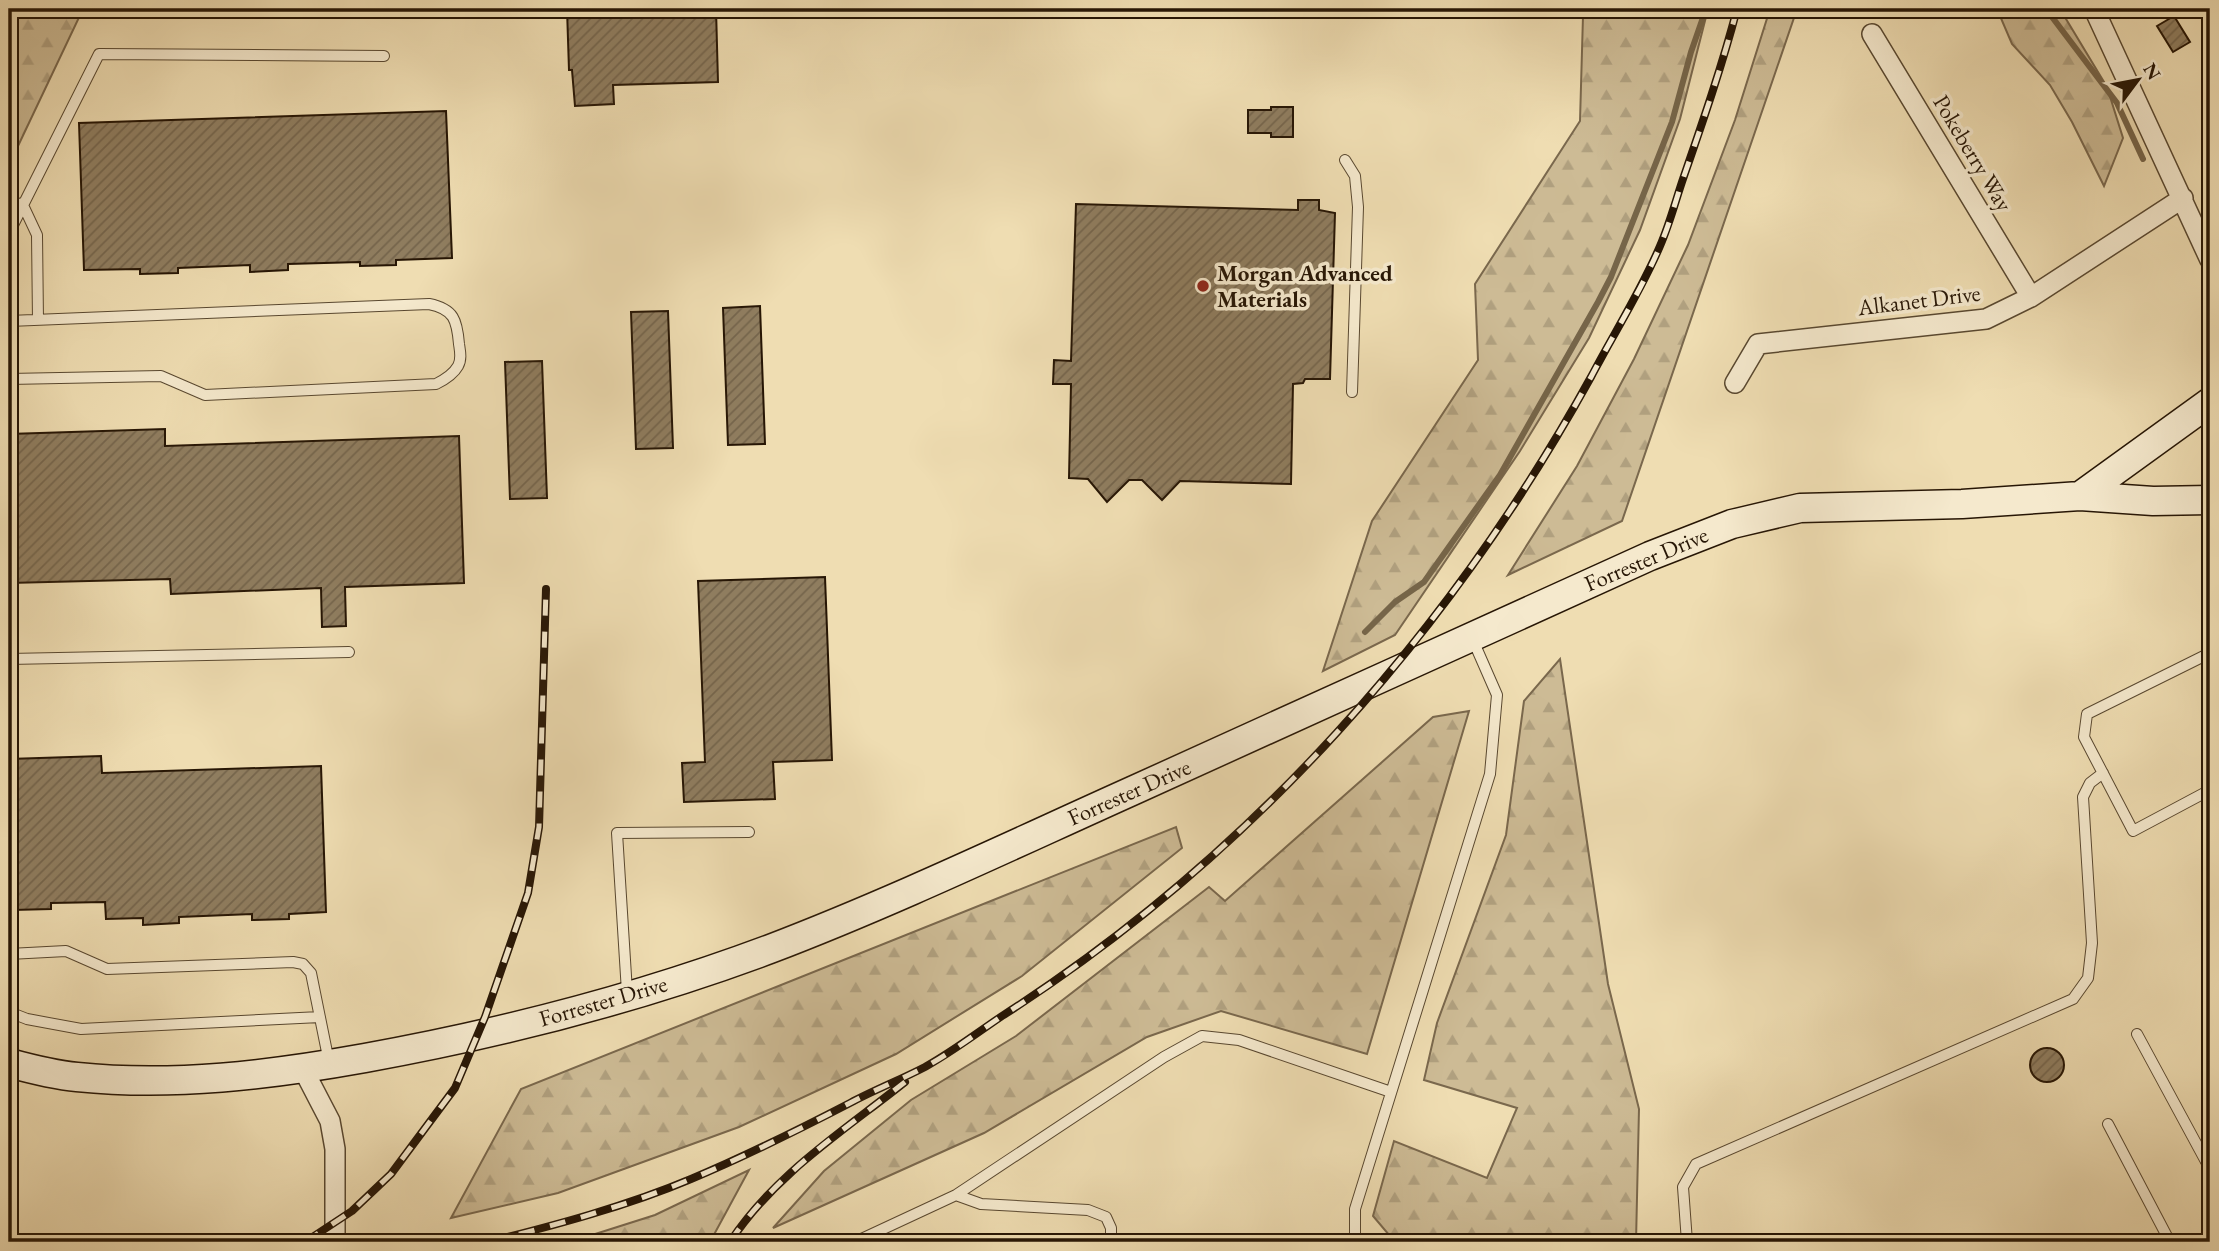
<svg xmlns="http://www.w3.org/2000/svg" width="2219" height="1251" viewBox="0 0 2219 1251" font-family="'EB Garamond',serif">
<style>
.forest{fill:url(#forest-firs);stroke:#7a684d;stroke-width:2}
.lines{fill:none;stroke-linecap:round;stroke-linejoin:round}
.stream{stroke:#766549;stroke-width:6}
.building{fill:url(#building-hatch);stroke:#271605;stroke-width:2}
.lane-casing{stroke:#594830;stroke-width:12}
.street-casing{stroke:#594830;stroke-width:22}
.secondary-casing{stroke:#271605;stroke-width:31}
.lane{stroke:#f5e9cd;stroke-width:10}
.street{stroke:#f5e9cd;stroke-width:19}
.secondary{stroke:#f5e9cd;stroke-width:28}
.rail-casing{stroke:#271605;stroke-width:8}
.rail{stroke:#f5e9cd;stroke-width:5;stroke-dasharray:16;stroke-linecap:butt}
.poi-dot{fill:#8f2418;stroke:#f5e9cd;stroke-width:2.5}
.labels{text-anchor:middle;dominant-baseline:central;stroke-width:7;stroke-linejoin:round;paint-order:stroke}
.street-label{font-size:23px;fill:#271605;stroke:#f5e9cd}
.poi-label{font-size:23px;font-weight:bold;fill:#271605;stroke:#f5e9cd;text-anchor:start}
</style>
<defs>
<pattern id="forest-firs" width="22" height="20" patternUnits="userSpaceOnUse" patternTransform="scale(1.75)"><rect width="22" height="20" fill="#cdbb95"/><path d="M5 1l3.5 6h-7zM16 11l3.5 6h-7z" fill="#b0a07f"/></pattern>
<pattern id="building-hatch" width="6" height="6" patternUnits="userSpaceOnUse" patternTransform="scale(1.75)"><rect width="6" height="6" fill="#8f7d5f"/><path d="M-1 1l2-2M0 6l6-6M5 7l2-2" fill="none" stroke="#75654c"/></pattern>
</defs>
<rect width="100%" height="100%" fill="#efddb2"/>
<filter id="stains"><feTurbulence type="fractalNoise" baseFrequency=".00286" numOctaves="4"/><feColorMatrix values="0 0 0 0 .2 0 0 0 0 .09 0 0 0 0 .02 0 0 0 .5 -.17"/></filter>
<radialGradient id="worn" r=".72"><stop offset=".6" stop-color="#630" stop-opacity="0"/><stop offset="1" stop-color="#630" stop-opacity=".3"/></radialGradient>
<path class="forest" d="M9,9H83L9,165Z
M1556,9H1708L1680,119L1640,230L1589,338L1520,451L1395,635L1323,671L1372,521L1478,360L1475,284L1580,121L1583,16Z
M1770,9H1797L1622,521L1508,575L1577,466L1634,359L1688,245L1735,120Z
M1997,9H2060L2107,87L2123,138L2104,186L2072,122L2050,85L2012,44Z
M1560,659L1608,984L1639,1109L1636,1242H1395L1373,1216L1394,1141L1487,1178L1517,1108L1424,1080L1437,1023L1506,835L1524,701Z
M1469,711L1367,1054L1221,1011L1147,1037L984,1133L773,1228L824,1171L911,1100L1016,1036L1209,887L1225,901L1433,717Z
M1176,827L1182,848L1022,976L896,1054L739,1127L558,1193L451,1218L521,1089Z
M749,1170L710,1242H570L655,1215Z"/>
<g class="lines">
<path class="stream" d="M2046,9L2117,103L2143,159
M1365,632L1395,602L1424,582L1500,475L1598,302L1611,277L1672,122L1691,52L1706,9"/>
</g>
<path class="building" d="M567,9H716L718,82L613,85L614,104L575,106L572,70H569Z
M2174,16L2190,42L2173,52L2157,26Z
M1271,107H1293V137H1271V133H1248V110H1271Z
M446,111L452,258L396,260V265L360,266V262L288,264V270L250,272V265L178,268V273L140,274V269L84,270L79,123Z
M1298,200H1319V210L1335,213L1330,379H1305L1303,383L1293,384L1291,484L1180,481L1162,500L1142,480H1129L1107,502L1088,479L1069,478L1071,384H1053L1054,360L1071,361L1076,204L1298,210Z
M760,306L765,444L728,445L723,308Z
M668,311L673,448L636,449L631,312Z
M542,361L547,498L510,499L505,362Z
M165,429V446L459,436L464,583L345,587L346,626L322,627L321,588L171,594L170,579L9,583V434Z
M825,577L832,760L773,762L775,799L684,802L682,763L705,762L698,581Z
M101,756L102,773L321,766L326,912L289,914V919L252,920V914L179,917V923L143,925V918L106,919L105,902L51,903V909L13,910V905H9V759Z
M2030 1065a17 17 0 1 1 34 0a17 17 0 1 1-34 0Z"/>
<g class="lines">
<defs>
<path id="lane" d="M1345,160L1355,176L1358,207L1352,392
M22,203L37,235L38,320
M9,233L99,54L384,56
M9,321L429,304C454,309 457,320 459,344C460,351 462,359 458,366C453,375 444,380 436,384L205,395L161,376L9,379
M2210,653L2087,714L2084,737L2133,831L2210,790
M9,659L349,652
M9,954L66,951L107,969L293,962L303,964L311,973L329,1062
M627,992L617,833L749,832
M9,1012L27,1019L81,1029L320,1017
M2137,1034L2210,1169
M2108,1124L2170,1242
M956,1195L981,1204L1088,1210L1106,1217L1111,1228V1242
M855,1242L956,1195L1164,1057L1202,1036L1239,1040L1391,1092
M1355,1242V1209L1490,774L1497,695L1472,638
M1687,1242L1683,1187L1696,1164L2073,999L2088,978L2092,943L2083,797L2090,783L2103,773"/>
<path id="street" d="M2094,9L2210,260
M1872,34L2031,297
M1735,383L1758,344L1986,319L2031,297L2183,198
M303,1069L330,1121L335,1149V1242"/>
<path id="secondary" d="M2080,496L2210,402
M9,1063C31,1069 55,1075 77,1077C173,1087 270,1075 365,1058C503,1033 639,998 770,949C893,902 1012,845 1132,791C1305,713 1477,634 1650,556L1732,524L1800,508L1962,504L2080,496L2153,501L2210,500"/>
</defs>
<use href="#lane" class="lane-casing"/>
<use href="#street" class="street-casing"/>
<use href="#secondary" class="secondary-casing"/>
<use href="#lane" class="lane"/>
<use href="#street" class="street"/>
<use href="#secondary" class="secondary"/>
<defs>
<path id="rail" d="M305,1242L352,1211L391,1174L455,1088L485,1017L528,893L539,827L546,589
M488,1242C556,1225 627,1206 691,1179C746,1156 798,1130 850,1103C874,1090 900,1080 925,1067C952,1052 977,1033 1002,1016C1249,858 1450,633 1591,377C1614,333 1641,291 1660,246C1670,223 1676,199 1684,176C1703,121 1722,66 1737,9
M730,1242C774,1175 842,1132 905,1082"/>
</defs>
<use href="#rail" class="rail-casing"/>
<use href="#rail" class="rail"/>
</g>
<circle class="poi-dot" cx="1203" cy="286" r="7"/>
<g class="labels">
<g class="street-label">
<text transform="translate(1973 153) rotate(59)">Pokeberry Way</text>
<text transform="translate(1919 300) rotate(-7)">Alkanet Drive</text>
<text transform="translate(1646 559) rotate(-23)">Forrester Drive</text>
<text transform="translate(1129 792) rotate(-24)">Forrester Drive</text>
<text transform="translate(603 1001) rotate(-16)">Forrester Drive</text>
</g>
<g class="poi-label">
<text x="1217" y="273">Morgan Advanced<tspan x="1217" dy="26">Materials</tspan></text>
</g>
</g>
<rect width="2219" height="1251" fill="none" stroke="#efddb2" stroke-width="35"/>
<rect x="10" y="10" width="2198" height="1230" fill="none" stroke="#271605" stroke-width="3.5"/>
<rect x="18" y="18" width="2184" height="1216" fill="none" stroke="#271605" stroke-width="2"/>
<g transform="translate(2138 80) rotate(58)" stroke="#f5e9cd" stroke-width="5" paint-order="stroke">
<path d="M0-5L12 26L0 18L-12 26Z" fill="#271605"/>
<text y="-10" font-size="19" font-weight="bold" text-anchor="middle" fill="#271605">N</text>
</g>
<rect width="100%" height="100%" filter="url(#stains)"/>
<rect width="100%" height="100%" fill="url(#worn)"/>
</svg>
